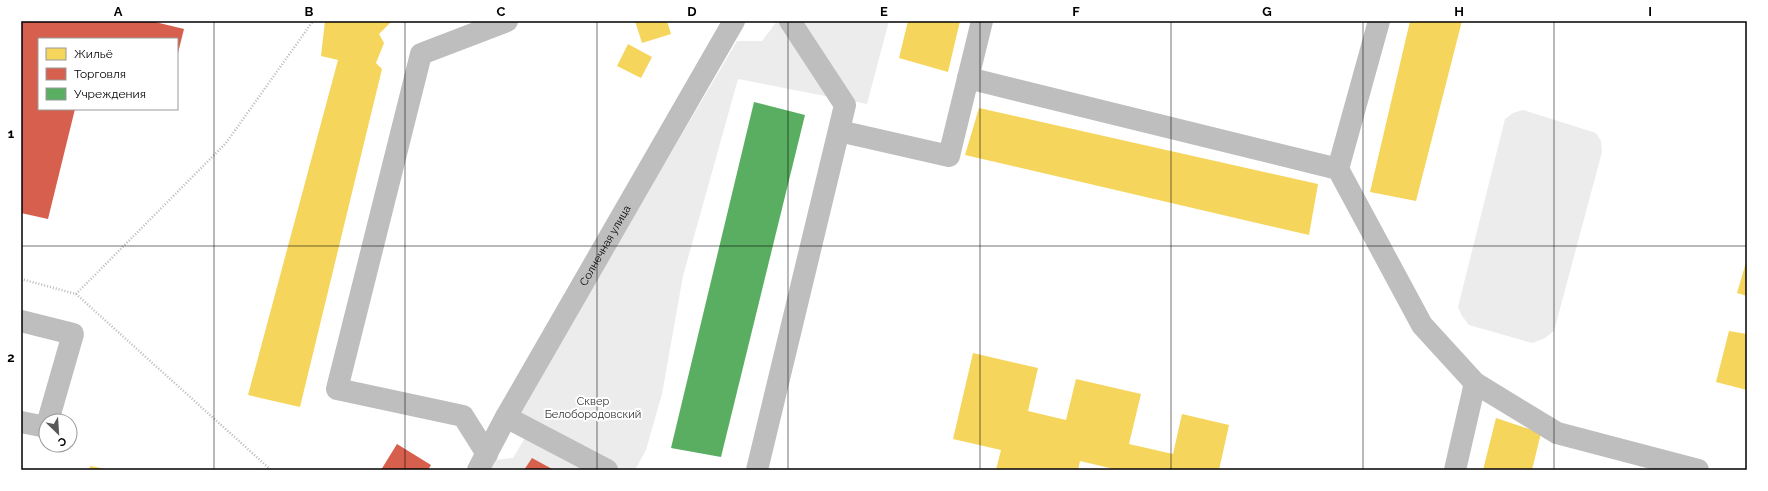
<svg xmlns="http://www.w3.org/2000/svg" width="1768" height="491" viewBox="0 0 1768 491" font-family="Raleway,sans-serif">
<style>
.green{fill:#ececec}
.homes{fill:#f6d55c}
.shops{fill:#d6604d}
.public{fill:#5aae61}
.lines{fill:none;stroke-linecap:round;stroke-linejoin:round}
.path{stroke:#b9b9b9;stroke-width:2.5;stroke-dasharray:1 2;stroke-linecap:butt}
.minor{stroke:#bebebe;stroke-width:22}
.grid{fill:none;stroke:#000;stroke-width:1;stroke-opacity:0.55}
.labels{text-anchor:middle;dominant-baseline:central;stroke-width:4;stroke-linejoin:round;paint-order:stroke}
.street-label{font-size:11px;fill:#000;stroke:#fff}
.park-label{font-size:11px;fill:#333;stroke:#fff}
.neatline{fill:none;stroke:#000;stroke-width:1.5}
.grid-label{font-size:13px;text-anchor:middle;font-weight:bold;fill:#000}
</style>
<rect width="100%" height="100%" fill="#fff"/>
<path class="green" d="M777,21H889L867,104L738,79L683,276L662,394L646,450L635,470H489L495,460L513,458L526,436L516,415L737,41H762Z
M1523,110L1596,133L1601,141L1602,152L1554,331L1545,338L1532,343L1469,325L1462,316L1458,307L1505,119L1513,113Z"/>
<path class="homes" d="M325,21H392L379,34L384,43L376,63L382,69L300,407L248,395L338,60L321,56Z
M635,21H667L671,34L642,43Z
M908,21H960L948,72L899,58Z
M1410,21H1462L1416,201L1370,192Z
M628,44L652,57L641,78L617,66Z
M979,108L1318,184L1309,235L965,155Z
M1747,259V296L1737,293Z
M1729,331L1747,334V390L1716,382Z
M973,353L1038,368L1028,411L1066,420L1076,379L1141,394L1129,444L1173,454L1182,414L1229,425L1219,470H1118L1080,461L1078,470H996L1001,450L953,439Z
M1496,418L1541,433L1532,470H1483Z
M90,466L106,469L105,470H89Z"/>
<path class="shops" d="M21,21H151L184,29L178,53L177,39H39V109H75L48,219L21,213Z
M397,444L431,465L428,470H381Z
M532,458L554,470H524Z"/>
<path class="public" d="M754,102L805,115L721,457L671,448Z"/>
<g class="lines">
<path class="path" d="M21,279L76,294L271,470
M76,294L226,143L313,21"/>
<g class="minor">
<path d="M968,78L1338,169L1422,325L1475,383L1557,433L1698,470"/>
<path d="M839,131L949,156L982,21"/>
<path d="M1338,169L1379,21"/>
<path d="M21,321L73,334L48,421"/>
<path d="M506,417L607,470"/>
<path d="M21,422L46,427"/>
<path d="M487,454L463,416L337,389L421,54L507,21"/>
<path id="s1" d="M478,470L506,417L734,21"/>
<path d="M757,470L845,105L790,21"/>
<path d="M1455,470L1475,383"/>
</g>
</g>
<path class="grid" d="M214,21V470M405,21V470M597,21V470M788,21V470M980,21V470M1171,21V470M1363,21V470M1554,21V470M21,246H1747"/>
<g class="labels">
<g class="street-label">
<text stroke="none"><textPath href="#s1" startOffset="258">Солнечная улица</textPath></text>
</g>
<g class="park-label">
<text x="593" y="401">Сквер<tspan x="593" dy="13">Белобородовский</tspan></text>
</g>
</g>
<rect width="1768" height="491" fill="none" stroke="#ffffff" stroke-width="44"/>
<rect x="38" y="38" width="140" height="72" fill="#ffffff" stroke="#999999"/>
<rect x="46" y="48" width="20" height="12" fill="#f6d55c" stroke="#999999"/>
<text x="74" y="58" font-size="12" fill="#000000">Жильё</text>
<rect x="46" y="68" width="20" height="12" fill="#d6604d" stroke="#999999"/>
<text x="74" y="78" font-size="12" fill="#000000">Торговля</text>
<rect x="46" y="88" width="20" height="12" fill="#5aae61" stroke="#999999"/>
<text x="74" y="98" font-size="12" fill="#000000">Учреждения</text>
<g transform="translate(58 433) rotate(155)"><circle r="19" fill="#ffffff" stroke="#999999"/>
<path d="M0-3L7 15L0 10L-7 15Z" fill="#595959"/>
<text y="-6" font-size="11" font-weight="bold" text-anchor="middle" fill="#000000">С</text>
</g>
<rect x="22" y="22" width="1724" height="447" class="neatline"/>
<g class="grid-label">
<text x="118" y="16">A</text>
<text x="309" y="16">B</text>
<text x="501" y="16">C</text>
<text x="692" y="16">D</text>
<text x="884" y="16">E</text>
<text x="1076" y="16">F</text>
<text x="1267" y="16">G</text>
<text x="1459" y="16">H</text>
<text x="1650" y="16">I</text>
<text x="11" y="138">1</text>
<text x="11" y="362">2</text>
</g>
</svg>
